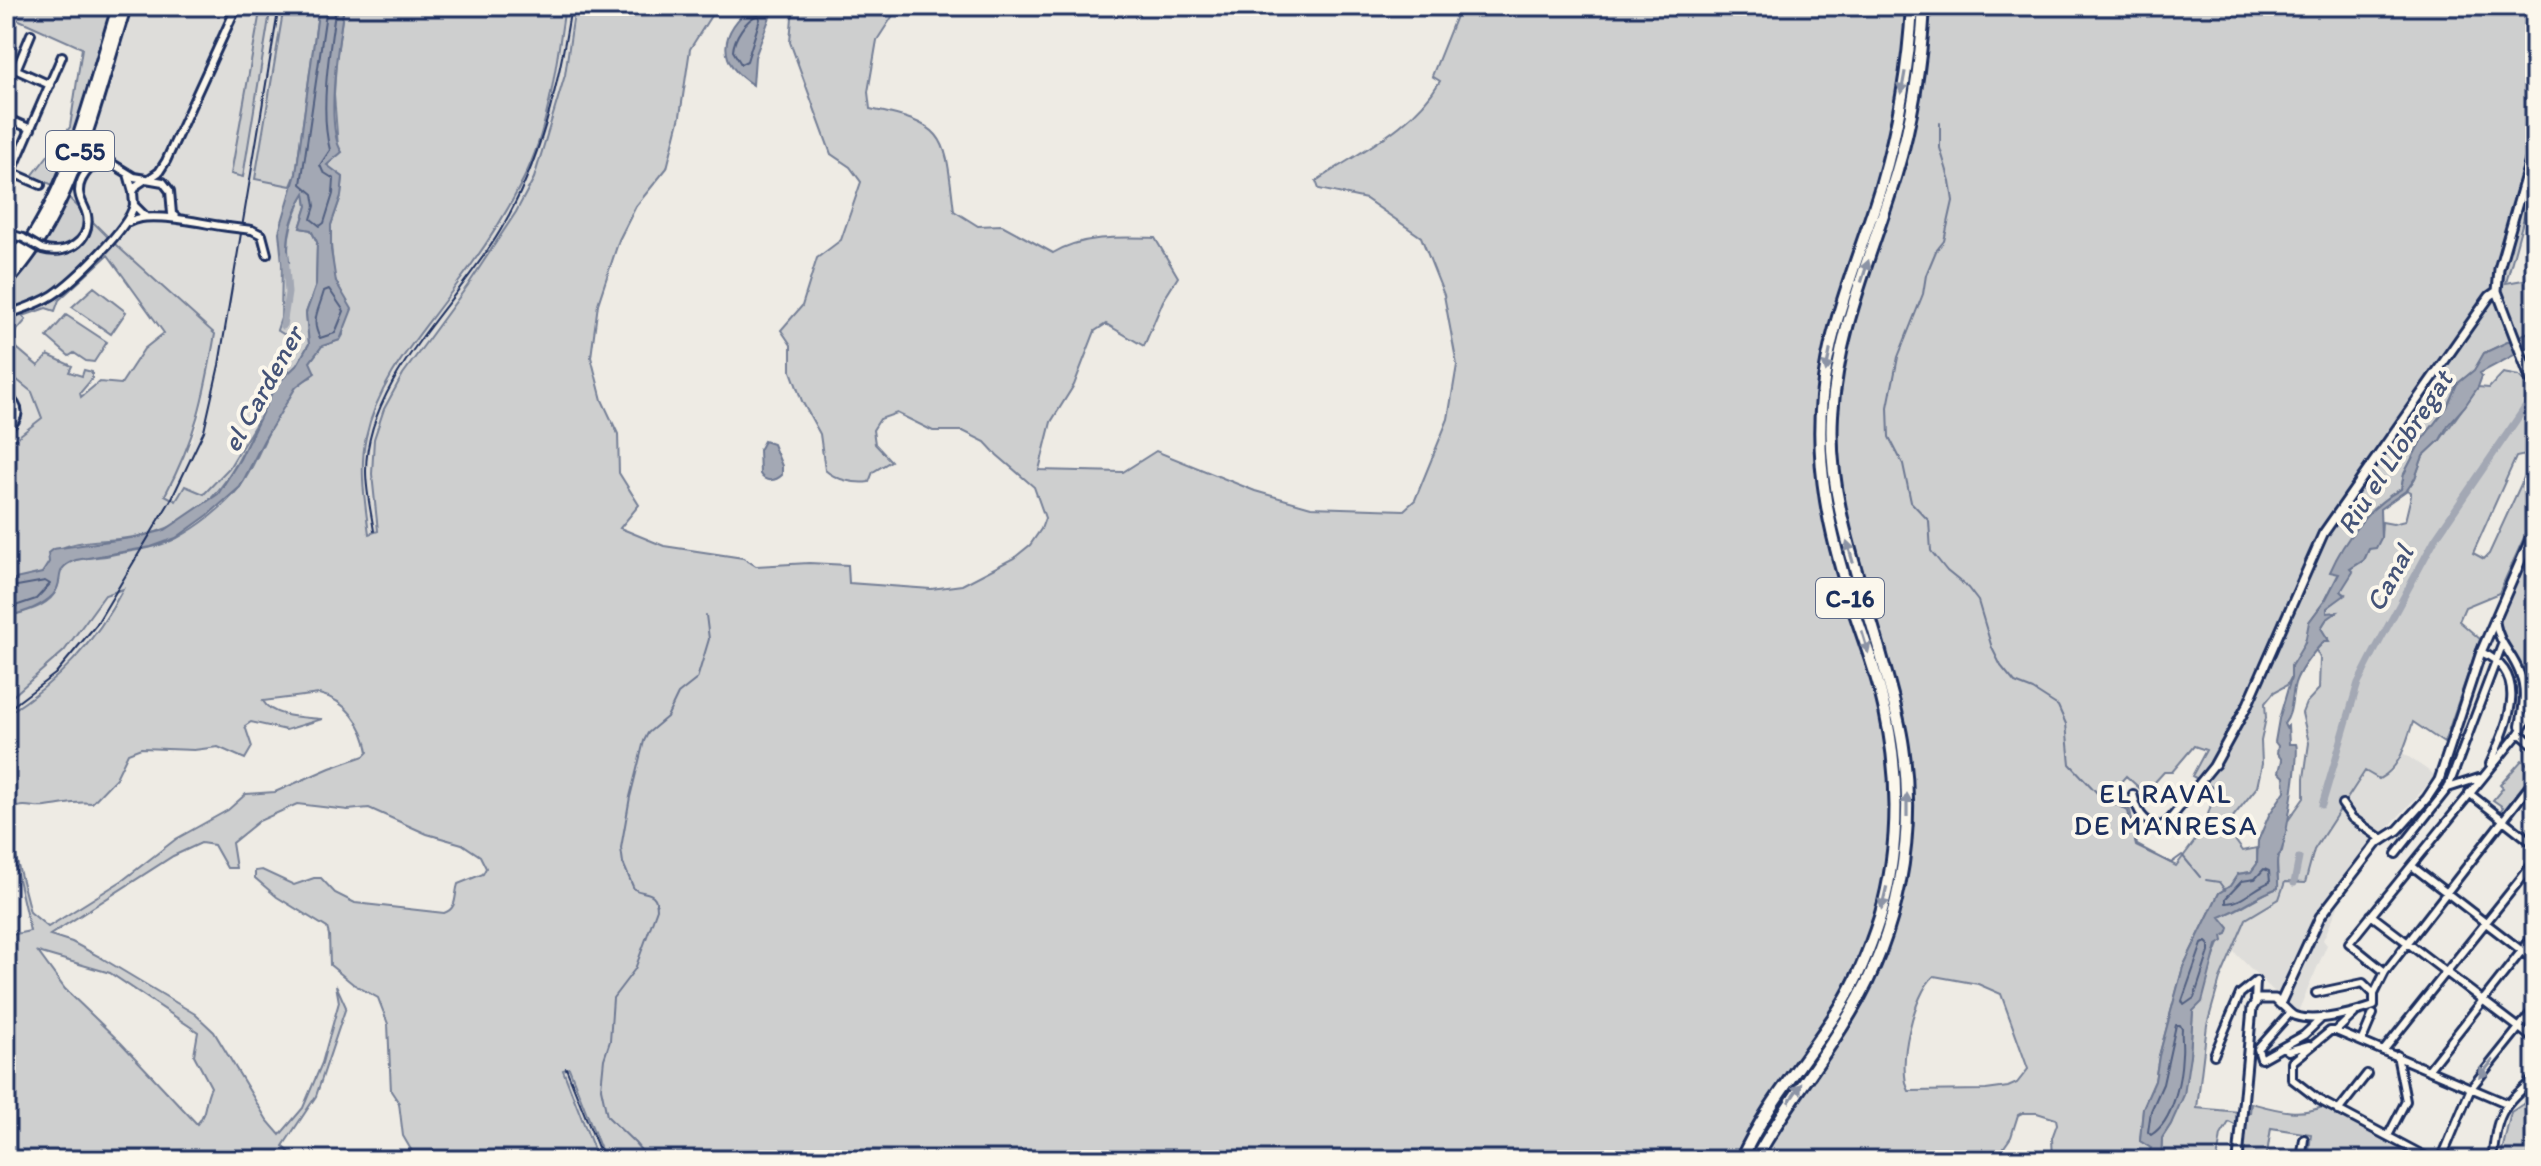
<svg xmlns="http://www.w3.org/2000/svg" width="2541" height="1166" viewBox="0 0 2541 1166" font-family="Itim,sans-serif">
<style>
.built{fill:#deddda}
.green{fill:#cecfcf;stroke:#747f96;stroke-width:2;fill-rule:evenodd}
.water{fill:#a3a8b4;stroke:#6d7892;stroke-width:2}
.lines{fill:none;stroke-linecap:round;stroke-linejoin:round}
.shore{stroke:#515f80;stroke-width:2}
.stream{stroke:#6d7892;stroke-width:2}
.canal{stroke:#a3a8b4;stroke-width:7}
.minor-casing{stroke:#1b2f5e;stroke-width:12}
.tertiary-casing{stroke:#1b2f5e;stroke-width:13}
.trunk-casing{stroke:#1b2f5e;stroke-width:15}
.motorway-casing{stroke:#1b2f5e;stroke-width:16}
.minor{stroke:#fbf7ec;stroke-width:6}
.tertiary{stroke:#fbf7ec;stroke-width:7}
.trunk{stroke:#fbf7ec;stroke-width:9}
.motorway{stroke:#fbf7ec;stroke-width:10}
.rail{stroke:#1b2f5e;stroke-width:2}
.minor-bridge-casing{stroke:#1b2f5e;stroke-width:12;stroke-linecap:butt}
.minor-bridge{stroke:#fbf7ec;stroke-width:6}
.oneway{fill:#8b93a5}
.labels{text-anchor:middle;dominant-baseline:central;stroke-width:8;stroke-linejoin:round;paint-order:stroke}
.shield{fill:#fbf7ec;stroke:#5e6b89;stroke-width:2}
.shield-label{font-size:24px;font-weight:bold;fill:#1b2f5e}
.water-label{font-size:28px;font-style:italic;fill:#445378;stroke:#fbf7ec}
.neighbourhood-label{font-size:28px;letter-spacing:2px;fill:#1b2f5e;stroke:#fbf7ec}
</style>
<rect width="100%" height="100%" fill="#eeebe4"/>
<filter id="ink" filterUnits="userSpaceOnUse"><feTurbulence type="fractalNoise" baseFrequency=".0125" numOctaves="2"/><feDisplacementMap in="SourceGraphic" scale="16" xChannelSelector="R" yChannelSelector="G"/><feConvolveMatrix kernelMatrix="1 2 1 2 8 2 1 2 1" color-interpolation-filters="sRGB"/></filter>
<g filter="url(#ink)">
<path class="built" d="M130,6H261L231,174L242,177L271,6H284L255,179L291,186L279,232L282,265L281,318L278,330L293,340L294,349L258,420L229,468L204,495L176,501L165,495L192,441L201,412L215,334L116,245L67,196Z
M565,6H575L565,75L534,178L516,212L468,285L403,374L384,409L374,439L372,474L378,531L369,534L362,473L365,438L375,406L395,368L462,279L507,209L526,175L555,74Z
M6,371L32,392L42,418L6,446Z
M124,588L79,654L51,684L6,715V702L64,651L105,595Z
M2403,753L2436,776L2382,834L2333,898L2338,907L2323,940L2327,945L2297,1014L2233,951L2246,919L2279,899L2285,882L2305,883L2314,850L2365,771L2392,772Z
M569,1068L605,1160H598L563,1070Z"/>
<path class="green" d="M6,6H130L67,196L116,245L215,334C204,397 196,437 165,495L176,501L185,486L204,494L229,468L258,420C232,479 205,526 134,537C115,541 85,539 67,546C55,550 50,565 42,573C34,581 16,578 6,581V446L42,418L32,392L6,371V242C35,240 43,207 53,185L32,176L70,127L82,48L6,14ZM108,255L164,333L144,349L121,384L99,382L81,397L80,393L92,379V372L84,370L82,376L69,372L72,366L48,355L38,366L11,343L12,336L26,320L23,316L46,308L55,311L59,300Z
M261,6H271L243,177L231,174Z
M284,6H319L296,174L291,186L255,179Z
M344,6H565C557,60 549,129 524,178C505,217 479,256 452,291C419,336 378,380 366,437C359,469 365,502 369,534L378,531L372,474L374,439L384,409L403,374L468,285L516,212L534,178L565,75L575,6H717L690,49L680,116L667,168L636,206L619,240L598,304L591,357L602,400L618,434L619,473L639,505L620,528L664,546L743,558L756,566L809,563L848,565L849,583L931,589L962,585L1014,558L1030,545L1041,529L1045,518L1034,487L997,455L985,442L963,431H933L897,413L880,419L873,430L875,444L891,461L873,472L869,482C855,484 836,480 825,470L820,434L802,401L791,371V345L781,330L802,306L817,258L841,240L861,182L850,167L831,154L790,42L792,17L797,6H899L877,40L868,92L870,109C949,125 945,136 954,211L978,226L1002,225L1053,253C1084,235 1120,237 1155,238L1178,277L1163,301L1144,346L1106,324L1095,331L1074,385L1051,422L1039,470L1123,472L1156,451L1255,491L1311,507L1404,510L1415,500L1448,419L1457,365L1444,295L1421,237L1366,199L1319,189L1316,181C1360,151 1412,129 1440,81L1432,76L1460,6H2535V177L2506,283L2535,278V329L2484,353L2475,370L2457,384L2447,407L2421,441L2404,474L2401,490C2371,505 2355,533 2336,560L2339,573L2326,599L2309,622V632L2299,655L2291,666V678L2287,685L2274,692L2265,703L2266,718L2261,741L2262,764L2257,787L2228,823L2230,833L2243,851L2257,848V864L2251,872L2238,874L2230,886L2219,893L2183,967L2159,1056L2155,1081L2143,1108L2140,1141L2151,1148L2149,1152L2133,1160H2053L2052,1138L2057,1124L2056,1119L2037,1113H2022L2018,1115L2011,1137L1995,1160H1152L1141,1156L1083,1157L1075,1160H605L569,1068L563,1070L598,1160H417L403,1136L399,1103L391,1091L388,1024L378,998L353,984L330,965L329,935L327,928L277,897L255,878V871L262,870L294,885L314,878H321L335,893L355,903L444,913C458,908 454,896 458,884L483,874L486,868L480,856L462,844L427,834L369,808L348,810L297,804L259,821L232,843L236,868H227L214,845L201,843L173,856L50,935L72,942L100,957L195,1014L214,1032L267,1120L280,1135L303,1108L322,1063L339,1002L336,985L346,1007L316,1096L283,1146L297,1160H6V936L30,931L6,827V715C58,682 95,643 123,589L105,595L64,651L6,702V617C23,612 51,607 57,588C60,580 57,571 64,565C75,557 93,558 106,556C129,551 156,549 177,538C198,527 224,507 239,488C261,462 278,389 311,377L310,362L322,346L340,340L343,335L342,293L334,277L331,244V225L341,196L343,177L326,166L338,147L334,95L336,60ZM319,694C346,700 364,725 368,752L364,756L330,768L275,792L246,794L228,810L176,839L123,880L48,927L30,912L14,850L9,812C22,801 32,809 46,807C64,805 73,801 92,803L116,778L128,753L141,748L194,750L218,747L245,759L252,747L245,726L251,722L286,730L322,719C304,717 273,718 263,701ZM2194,746L2206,750L2192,776L2216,789L2203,830L2176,866L2137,845L2130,810L2110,794L2126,776L2145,793L2164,772H2172ZM38,952L110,973L198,1032L194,1055L211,1087C204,1100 207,1114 197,1124L121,1043L65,989ZM1934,976L1978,984L2001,994L2028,1069L2017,1083L2008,1087L1986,1090L1909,1091C1896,1067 1914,993 1934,976Z
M305,191L307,206L300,228L311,230L317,242L316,285L306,313L309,344L297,365L275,386L294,349L293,340L277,330L281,318L282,263L289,262C285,235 294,215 305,191Z
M94,287L126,312L111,334L72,307Z
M66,315L107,342L94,362L86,361L74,353L69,356L47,337Z
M2503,373L2519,376L2527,384L2535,382V453L2516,457L2473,553L2484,559L2489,554L2527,471L2535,461V513L2499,593L2465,607L2459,621L2480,639L2444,743L2413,722C2405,745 2401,767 2379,779L2365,771L2314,850L2305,883L2285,882L2279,899L2246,919L2220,979L2207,1025L2197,1108L2250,1113L2251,1103C2277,1110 2299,1117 2325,1106L2426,1160H2308L2311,1134L2271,1128L2266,1160H2235L2237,1126L2229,1122L2221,1135L2217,1160H2161L2162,1138L2171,1124L2190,1055L2193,1011L2222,936L2219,917C2242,910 2257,895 2278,888L2277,857L2282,851L2287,822L2304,798V778L2309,743L2302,713L2306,703L2319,689L2320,658L2316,650L2328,638L2325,637L2321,628L2326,620L2327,608L2345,594L2341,592L2350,569L2364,560L2369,549L2381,538L2382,522L2393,524L2405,521L2411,496V492L2407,490L2415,478L2423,456L2440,440L2478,387L2489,388Z
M2535,539V701L2525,718C2527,705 2529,692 2526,679C2520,655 2499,642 2500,615Z
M2522,760L2535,770L2501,814L2499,813L2503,807L2493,800L2503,788L2500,785Z
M2535,1096V1160H2500L2511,1112Z"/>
<path class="water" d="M319,6H344C339,38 324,127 342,152L327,165L343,177L341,196L331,225V250L336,282L352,309L340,340L322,346L310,362L315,373L296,387L264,440L240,487L208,515L176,538L151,547L76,560C51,569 66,580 53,595C40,608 23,612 6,617V581L42,573L49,562L48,553L53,549L138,537L165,530L218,494L240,459L275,386L297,365L309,344L306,313L316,285L317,242L311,230L300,228L307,206L305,193C292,214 285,236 289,262L282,263L279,232L296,174Z
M753,6H774L755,57L753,85C715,62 720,31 753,6Z
M2535,329V344L2480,373L2482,376L2478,387L2465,406L2448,425L2440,440L2423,456L2415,478L2407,490L2380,509L2381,538L2376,548L2369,549L2364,560L2350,569L2353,572L2341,591L2345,595L2327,608V613L2337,612L2326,620L2321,628L2329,641H2324C2313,653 2300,668 2295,683C2291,697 2293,713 2284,724L2286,728L2288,726L2289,744H2296C2300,753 2286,840 2281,852C2281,854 2278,855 2278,857C2275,866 2279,878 2278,888C2257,895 2241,909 2220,917L2229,928L2227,934L2222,936L2223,941L2217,945L2202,1002L2193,1011L2190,1055L2184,1095L2171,1124L2162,1138L2161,1160H2133L2149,1152L2151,1148L2140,1141L2143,1108L2155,1081L2159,1056L2183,967L2219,893L2230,886L2238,874L2251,872L2257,864L2258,841L2269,815L2285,791L2284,777L2279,772L2282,760L2277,753L2278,746L2275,742L2279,719L2291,678V666L2305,643L2309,622L2326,599L2339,574L2330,572C2344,540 2369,506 2401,489L2404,474L2421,441L2447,407L2457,384L2474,370L2484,353Z
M764,441L773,444L782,466V475C776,481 765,483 760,474L759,450Z"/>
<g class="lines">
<path class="shore" d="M327,6L301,184L313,194L315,206L311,219L320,226L324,223L333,194L334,179L323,172L320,165L330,150C319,111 330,46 336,6
M758,15L760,19L747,61L741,64L733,51C734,38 746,19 758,15Z
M329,289L344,311L335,333L320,338C310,320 319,310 324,291Z
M6,588L45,581L50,584L36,599L6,609
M2264,869L2269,871L2270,882C2255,887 2241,904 2226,903V898L2242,881L2255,879Z
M2206,942L2209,945V952L2194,998L2184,1005L2182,1001L2202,944Z
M2176,1025H2180L2182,1029C2181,1037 2183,1045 2182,1054C2181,1079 2174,1121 2151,1135L2148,1132L2151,1111L2163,1084Z"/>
<path class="stream" d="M1940,123V148L1950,181L1953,201L1944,241L1936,251L1926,275L1923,294L1898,357L1888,407L1889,437L1903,464L1911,502L1929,521L1931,551L1947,571L1968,588L1978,601L1992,648L2001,666L2015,683L2033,690L2058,706L2066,724L2070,764L2099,795L2128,811L2136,846L2171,863L2182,855L2200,877
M2206,880L2219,882L2225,890
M649,1160L635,1143L607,1116L601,1088L604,1059L610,1041L613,998L635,969L657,909C657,889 644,895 634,889L623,863L621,848L630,797L644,741L648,733L667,717L678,694L697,679L709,639L706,615"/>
<path class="canal" d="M283,326L288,293L285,254
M2322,805L2358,683L2375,650L2435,539L2535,393
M2294,883L2299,858"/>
<defs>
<path id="minor" d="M6,65L50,85
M16,70L31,34
M6,118L31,129
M6,170L41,185
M128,174L133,192L134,205L145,216
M149,179L159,172L166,161L237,6
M6,185L62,56
M133,192L137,185L146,179L163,182L170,191L172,214L177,218
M129,222C148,210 203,224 228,227
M252,230L262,235L267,254
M6,233L23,238
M42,249C65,256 92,242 87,215C85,206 79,200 79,191C79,182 83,176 89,169L111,163L134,177L146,179
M6,315C22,309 39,304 53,295C74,281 129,228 134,205
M6,395C21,407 22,417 6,430
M2495,621C2500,647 2512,652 2520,674C2527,690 2523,710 2520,726
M2481,652C2532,674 2507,725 2490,764
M2519,733L2535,746
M2448,788L2479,778
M2469,793L2535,845
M2133,794C2137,810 2142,822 2159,826L2167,823L2215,764
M2342,804L2352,818L2383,840
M2396,854L2448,788L2502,645
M2412,866L2535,961
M2371,915L2535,1040
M2385,972L2349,943L2519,733L2535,706
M2316,993L2363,983L2374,994
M2280,1004C2286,1007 2289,1014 2295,1016C2316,1023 2354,1013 2374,1006V994L2385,972L2535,779
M2290,1013L2258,1049L2261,1059L2304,1035L2323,1017
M2336,1031L2354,1014
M2362,1040L2373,1014
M2283,1047L2288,1051L2309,1045
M2384,1050L2535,861
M2214,1055L2240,994L2256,981L2255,1001
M2429,1069L2535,934
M2338,1111L2367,1074
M2388,1136L2406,1101L2397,1055
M2301,1160L2304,1139
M2432,1160L2319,1100L2292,1079V1062L2330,1031H2336L2506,1103
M2441,1160L2471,1088L2535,1008
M2492,1160C2498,1112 2499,1110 2535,1078"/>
<path id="tertiary" d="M2535,143L2499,269L2497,291L2535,391
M2215,764L2248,704L2323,534L2468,327L2490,296L2497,291
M2238,1160L2252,1008L2258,999H2275L2280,1004L2320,917L2376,844L2398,830L2427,798L2439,780L2481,652L2535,528"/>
<path id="trunk" d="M6,260L22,247
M6,272C70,198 89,97 118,6
M6,283C73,215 97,95 126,6"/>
<path id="motorway" d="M1741,1160C1766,1104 1808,1058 1841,1006C1858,979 1870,948 1880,917C1901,845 1900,767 1881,694C1873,662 1861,632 1851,601C1830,535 1815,467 1822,397C1829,323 1860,256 1881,186C1898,128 1909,66 1912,6
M1755,1160C1783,1108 1821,1063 1851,1012C1898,933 1916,838 1903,747C1899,717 1890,688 1882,659C1860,578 1827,501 1832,415C1837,331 1872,254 1896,174C1912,121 1921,62 1924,6"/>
</defs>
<use href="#minor" class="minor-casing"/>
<use href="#tertiary" class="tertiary-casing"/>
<use href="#trunk" class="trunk-casing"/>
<use href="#motorway" class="motorway-casing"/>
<use href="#minor" class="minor"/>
<use href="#tertiary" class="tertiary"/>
<use href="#trunk" class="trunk"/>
<use href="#motorway" class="motorway"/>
<path class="rail" d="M374,531C371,512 366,491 366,471C366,381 457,304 500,231C541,162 559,84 571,6
M6,711L55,674L96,625L172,498L204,431L219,365L279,6
M566,1068L603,1160"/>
<defs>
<path id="minor-bridge" d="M228,227L252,230
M23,238L42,249"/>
</defs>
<use href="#minor-bridge" class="minor-bridge-casing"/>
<use href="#minor-bridge" class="minor-bridge"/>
</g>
<defs><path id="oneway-solid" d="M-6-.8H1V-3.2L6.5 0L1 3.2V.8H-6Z" transform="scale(2)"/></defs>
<g class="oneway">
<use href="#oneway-solid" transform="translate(1903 83) rotate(100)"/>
<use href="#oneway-solid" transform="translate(1865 271) rotate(-72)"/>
<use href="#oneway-solid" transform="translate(1828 361) rotate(101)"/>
<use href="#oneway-solid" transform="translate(1850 552) rotate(-106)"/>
<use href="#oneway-solid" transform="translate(1865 642) rotate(73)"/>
<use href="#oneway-solid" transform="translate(1907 805) rotate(-90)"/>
<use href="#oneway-solid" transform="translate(1884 898) rotate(103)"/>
<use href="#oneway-solid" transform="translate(2486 1069) rotate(128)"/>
<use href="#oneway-solid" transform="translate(1795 1093) rotate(-56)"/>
</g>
</g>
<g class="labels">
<g class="shield">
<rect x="46" y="131" width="68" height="40" rx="6"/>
<rect x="1816" y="578" width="68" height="40" rx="6"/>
</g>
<g class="shield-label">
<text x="80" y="151">C-55</text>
<text x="1850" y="598">C-16</text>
</g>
<g class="water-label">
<text transform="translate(262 389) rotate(-61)">el Cardener</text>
<text transform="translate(2394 452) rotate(-57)">Riu el Llobregat</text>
<text transform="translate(2389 578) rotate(-62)">Canal</text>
</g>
<g class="neighbourhood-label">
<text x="2166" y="793">EL RAVAL<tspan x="2166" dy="32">DE MANRESA</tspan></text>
</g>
</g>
<rect width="2541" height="1166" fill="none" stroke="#fbf7ec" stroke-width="32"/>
<rect x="16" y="16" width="2509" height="1134" fill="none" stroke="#1b2f5e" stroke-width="3" filter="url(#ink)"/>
</svg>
